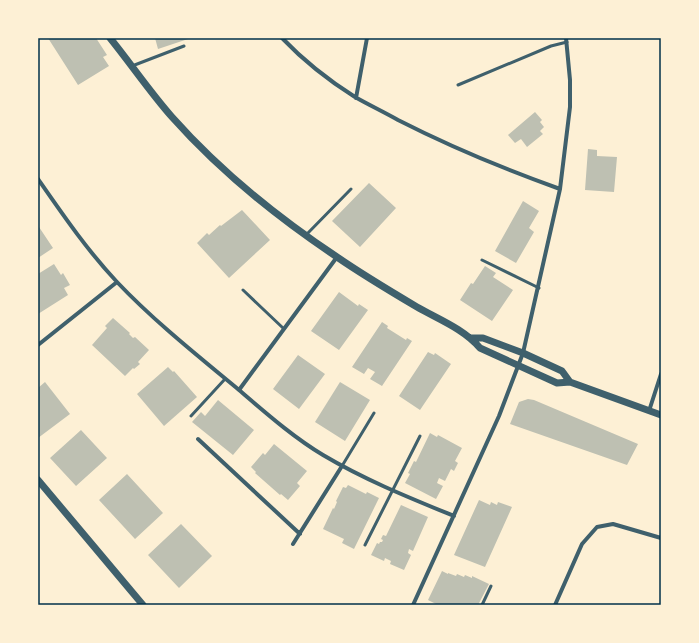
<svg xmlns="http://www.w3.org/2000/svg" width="699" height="643" viewBox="0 0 699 643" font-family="'Asap Condensed',sans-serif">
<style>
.building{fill:#bec0b2}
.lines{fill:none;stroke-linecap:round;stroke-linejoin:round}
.service{stroke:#3f606c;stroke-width:3}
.minor{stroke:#3f606c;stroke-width:4}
.tertiary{stroke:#3f606c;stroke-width:7}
.neatline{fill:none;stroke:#003049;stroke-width:1.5}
</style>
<rect width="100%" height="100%" fill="#fdf0d5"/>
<path class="building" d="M48,38H96L107,55L103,57L109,66L78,85Z
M155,38H191L158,49Z
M535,112L542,120L540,122L544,127L540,131L543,134L527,147L521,139L515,143L508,135Z
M588,149L597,150V156L617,157L614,192L585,190Z
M369,183L396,208L360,247L332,221Z
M523,201L539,211L529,228L534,232L516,263L495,251Z
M242,210L270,240L229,278L197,243L207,233L209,235L220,225L221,226Z
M38,227H39L53,248L38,258Z
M54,264L61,275L63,273L70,285L64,288L68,295L38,314V274Z
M485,266L496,273L493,277L513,290L492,321L460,300L471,283L473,284Z
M339,292L358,306L359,304L368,310L339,350L311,331Z
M113,318L130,333L129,334L133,338L135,337L149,350L138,362L140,364L134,369L133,368L125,376L92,345L107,328L105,326Z
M382,322L388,326L387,328L406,340L407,338L412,341L382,386L370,379L375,372L368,368L364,374L352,367Z
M428,352L434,355L435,353L451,364L420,410L399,396Z
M298,355L325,374L299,409L273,389Z
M168,367L173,372L174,371L197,397L164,426L137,394Z
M45,382L70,414L38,438V388Z
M340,382L370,400L345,441L315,422Z
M528,399L534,400L638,444L627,465L510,424L519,402Z
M218,400L254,430L233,455L192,422L201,412L205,416Z
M81,430L107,458L76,486L50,458Z
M430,433L437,437L438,435L462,448L455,461L458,463L454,471L451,469L445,481L439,478L437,483L443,486L436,499L405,483L410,474L408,473L414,461L416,462Z
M274,444L307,471L297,483L300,486L288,500L281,494L280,495L255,473L256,472L251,467L263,453L265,455Z
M127,474L163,513L135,539L99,500Z
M348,485L366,494L367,492L379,498L354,549L342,543L344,539L323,529L333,508L334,509L337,502L336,501L343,487L346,488Z
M479,500L490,505L491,502L497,505L498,502L512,507L485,567L454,555Z
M401,505L428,517L413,551L409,549L408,553L411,555L404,570L390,564L391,561L385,558L384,561L371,555L377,543L379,544L380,542H382L383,540L381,539L383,535L386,536Z
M181,524L212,556L179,588L148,555Z
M442,571L448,574V573L456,576L457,574L464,577L465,575L472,578V576L489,584L478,605H438L428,600Z"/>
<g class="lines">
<path class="service" d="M132,66L184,46
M458,85L551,46L567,42
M306,235L351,189
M482,260L539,288
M243,290L283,328
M191,416L225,379
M342,466L374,413
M365,545L420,436
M482,605L491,586"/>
<path class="minor" d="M282,38C304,61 328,80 355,97C369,105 384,112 398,120C451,147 504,169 560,189
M356,98L367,38
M38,179C63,215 87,250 117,282C154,321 198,356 239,390C266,413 293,437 323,455C365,480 410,498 454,516
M38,345L117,282
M239,390L337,257
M649,411L661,374
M198,439L300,534
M293,544L342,466
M413,605L499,416L523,353L560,189L570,107V80L566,38
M555,605L582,544L597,527L613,524L661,538"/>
<path class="tertiary" d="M110,38C131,64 150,92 172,117C220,171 277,217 337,257C363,275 390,291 417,307C438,319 464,329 480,348L557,383L570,382L661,415
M471,338H483L523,353L562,371L570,382
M38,480L143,605"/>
</g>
<rect width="699" height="643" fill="none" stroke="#fdf0d5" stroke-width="78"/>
<rect x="39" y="39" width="621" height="565" class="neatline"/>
</svg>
